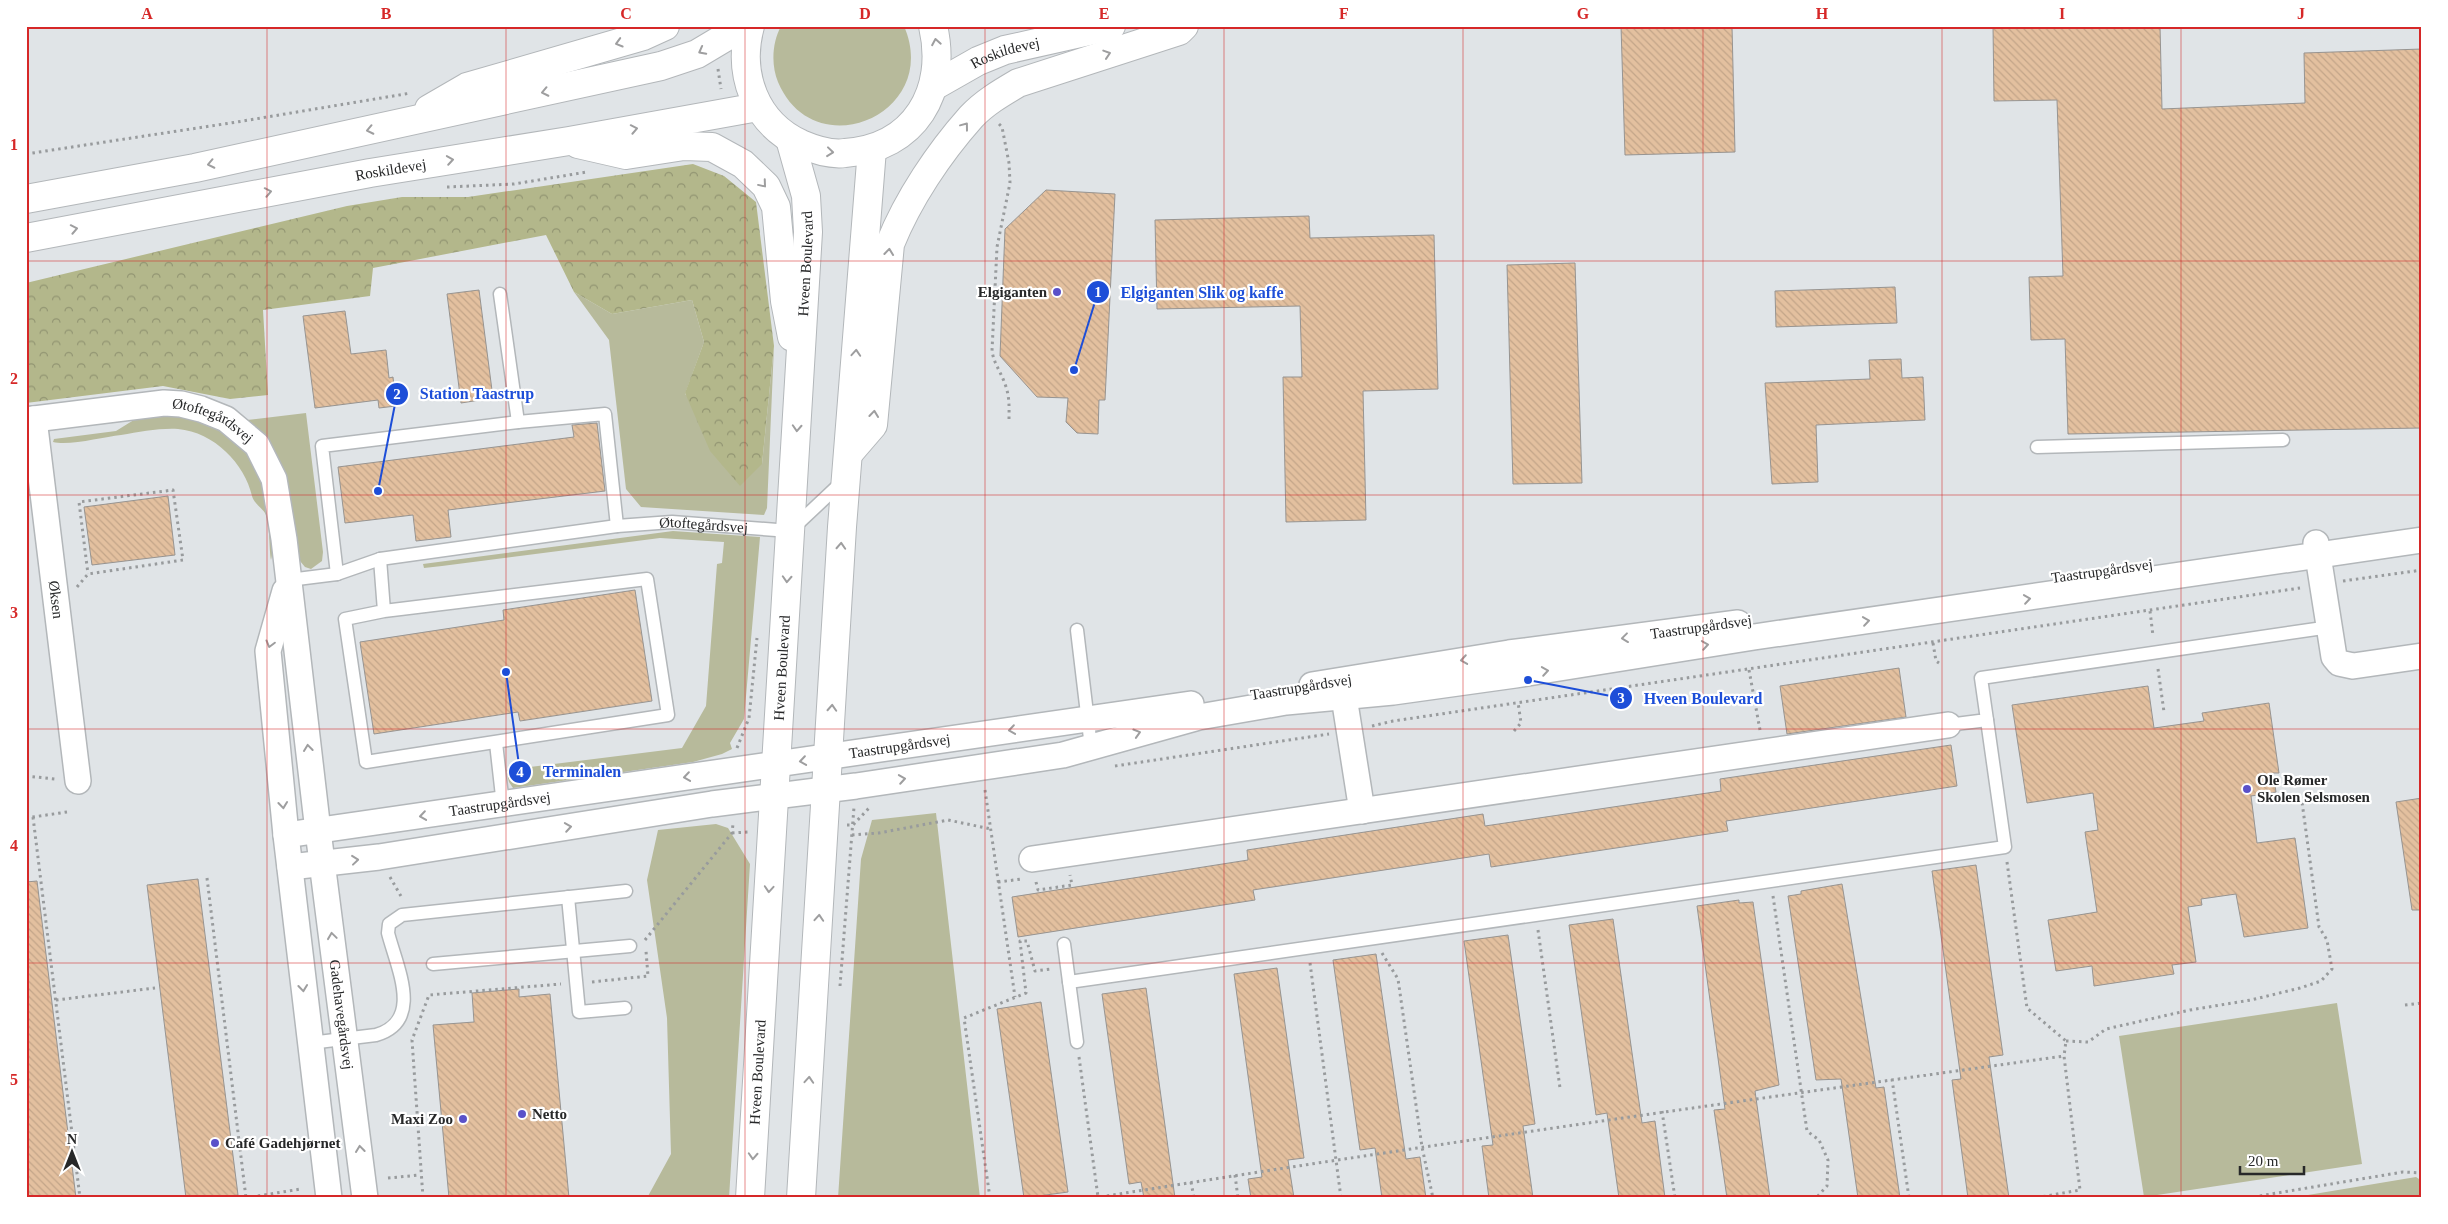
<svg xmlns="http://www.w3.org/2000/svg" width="2448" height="1224" viewBox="0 0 2448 1224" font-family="Georgia,serif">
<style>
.green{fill:#b7ba9b}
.forest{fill:url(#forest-crowns)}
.building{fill:url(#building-back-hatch);stroke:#979491}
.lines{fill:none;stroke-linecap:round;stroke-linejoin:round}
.lane-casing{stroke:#b3b7ba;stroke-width:15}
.street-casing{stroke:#b3b7ba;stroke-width:28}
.secondary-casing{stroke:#b3b7ba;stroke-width:30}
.path{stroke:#989b9d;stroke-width:3;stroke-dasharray:2.5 4;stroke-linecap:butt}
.lane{stroke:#fff;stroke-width:12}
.street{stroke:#fff;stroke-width:25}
.secondary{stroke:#fff;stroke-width:28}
.oneway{stroke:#9e9e9f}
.grid{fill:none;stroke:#d62828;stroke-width:1;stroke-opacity:0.55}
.poi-dot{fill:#5a51c9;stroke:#fff;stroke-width:2}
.labels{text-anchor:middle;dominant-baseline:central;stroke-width:4.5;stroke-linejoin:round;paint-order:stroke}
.street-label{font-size:15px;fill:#272829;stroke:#fff}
.poi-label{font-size:15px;font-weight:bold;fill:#272829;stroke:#fff;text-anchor:start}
.leader{fill:none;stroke:#1d4ed8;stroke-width:2}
.callout-dot{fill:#1d4ed8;stroke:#fff;stroke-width:2}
.mark-label{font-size:15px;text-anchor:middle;font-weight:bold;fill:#fff}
.callout-label{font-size:16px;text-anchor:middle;font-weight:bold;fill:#1d4ed8;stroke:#fff;stroke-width:4.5;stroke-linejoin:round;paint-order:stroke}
.neatline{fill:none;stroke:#d62828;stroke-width:2}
.grid-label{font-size:16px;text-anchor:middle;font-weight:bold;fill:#d62828}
</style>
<defs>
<pattern id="forest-crowns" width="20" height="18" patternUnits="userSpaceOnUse" patternTransform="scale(1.25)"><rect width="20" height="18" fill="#b3b78b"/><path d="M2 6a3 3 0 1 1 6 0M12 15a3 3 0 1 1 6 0" fill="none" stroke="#929572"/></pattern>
<pattern id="building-back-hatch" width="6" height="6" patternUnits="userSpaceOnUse" patternTransform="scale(1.25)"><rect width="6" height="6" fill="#e3c09f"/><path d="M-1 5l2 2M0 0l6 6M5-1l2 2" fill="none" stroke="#c3a589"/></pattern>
</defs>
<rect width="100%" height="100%" fill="#e0e4e7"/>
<path class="green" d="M781,26H904C942,114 814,168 778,82C771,65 772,43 781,26Z
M574,292L612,314L692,300L704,342L685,394L762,464L774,346L767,508L764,515L641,507L626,489L609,340Z
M306,413L323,552L322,561L311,569L305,567L300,561C292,508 290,458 247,420Z
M159,415C207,416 250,440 265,488C268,499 268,511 269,522C270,534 274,550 271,560C269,548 270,525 266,515C263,508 254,504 252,496C245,464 214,432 178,429C159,428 140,432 121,435C103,437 70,446 53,442L54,439L116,431L137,418Z
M673,531L760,537L744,719L730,743L732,749L722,754L693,762L513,788L509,782L506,770L682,748L706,706L717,564L722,563L724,542L660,538L442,566L424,568L423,564Z
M936,813L980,1198H838L861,859L872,820Z
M716,824L728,828L750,864L729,1198H647L671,1154L667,1018L647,880L658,830Z
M2337,1003L2362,1164L2144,1197L2119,1036Z
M2416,1177L2422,1181V1198H2290Z"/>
<path class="forest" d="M693,164L724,176L756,202L774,346L762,464L740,486L710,451L685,393L704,342L692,300L612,314L574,292L546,235L373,268L370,296L263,310L268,395L230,399L163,386L26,403V283L347,206L402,197H468Z"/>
<path class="building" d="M1621,26H1732L1735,152L1625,155Z
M1993,26H2160L2162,109L2305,103L2304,53L2422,49V428L2068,434L2065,339L2031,340L2029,277L2063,276L2057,100L1994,101Z
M1046,190L1115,194L1105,400H1099L1098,434L1077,433L1066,422L1068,398L1037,397L1000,356L1005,229Z
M1309,216L1310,238L1434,235L1438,389L1363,391L1366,520L1286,522L1283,377H1302L1300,306L1157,309L1155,220Z
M1575,263L1582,483L1513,484L1507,265Z
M1895,287L1897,323L1776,327L1775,291Z
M479,290L493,398L461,403L447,294Z
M345,311L351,354L386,350L389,378L393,377L396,406L379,408L378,400L315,408L303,316Z
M1901,359L1902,378L1923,377L1925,420L1816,425L1818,482L1772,484L1765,383L1870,379L1869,360Z
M597,423L605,491L448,510L451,537L416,541L413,515L345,523L338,467L574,437L572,425Z
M168,496L175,555L92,565L84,507Z
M635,590L652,701L520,721L518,712L374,734L360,642L504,620L503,610Z
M1899,668L1906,717L1787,734L1780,686Z
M2148,686L2154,728L2204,721L2202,713L2269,703L2279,773H2273L2276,792L2251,796L2257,843L2295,838L2308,928L2244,937L2236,894L2201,899L2202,905L2188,907L2196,962L2172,965L2174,974L2094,986L2092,966L2056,971L2048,920L2097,912L2085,832L2098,830L2093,793L2027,803L2012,705Z
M1951,745L1957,786L1726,821L1728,831L1491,867L1489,854L1253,890L1255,900L1018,937L1012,897L1248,860L1247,850L1483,814L1485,826L1721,791L1720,779Z
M2422,798V910H2412L2396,802Z
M1976,865L2003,1055L1989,1057L2009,1198H1968L1952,1080L1961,1079L1932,871Z
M198,879L238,1195L213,1198H186L147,885Z
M37,881L76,1198H26V882Z
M1842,884L1876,1088L1884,1087L1900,1198H1858L1841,1079L1816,1080L1788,896L1801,894V891Z
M1739,900V903L1753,902L1779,1085L1755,1091L1770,1198H1727L1714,1110L1725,1109L1697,906Z
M1613,919L1642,1123L1655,1121L1665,1198H1619L1607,1113L1596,1115L1569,925Z
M1508,935L1535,1124L1523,1126L1533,1198H1489L1482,1146L1493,1145L1464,941Z
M1376,954L1406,1159L1420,1157L1426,1198H1382L1375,1148L1360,1150L1333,960Z
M1277,968L1304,1158L1288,1160L1294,1198H1251L1248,1179L1262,1177L1234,974Z
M1146,988L1175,1198H1144L1141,1182L1129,1184L1102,994Z
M519,989V997L550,994L569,1198H449L433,1025L474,1022L472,993Z
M1041,1002L1068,1192L1024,1198L997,1009Z"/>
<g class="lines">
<defs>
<g id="lane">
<path d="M500,294L518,422"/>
<path d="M2037,447L2283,440"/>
<path d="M380,559L384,611L647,579L668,715L366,762L345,619L384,611"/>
<path d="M337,574L322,446L518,422L605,414L617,526"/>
<path id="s1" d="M289,580L337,574L380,559L617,526L672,522L790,531L842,482"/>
<path d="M1077,630L1091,747"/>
<path d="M1948,725L1987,720L1981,678L2330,627"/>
<path d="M496,743L503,805"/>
<path d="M568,897L579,1012L625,1008"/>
<path d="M1064,944L1077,1042"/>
<path d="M433,964L630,946"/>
<path d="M1069,982C1381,939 1693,891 2005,847L1987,720"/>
<path d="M310,1043L376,1035C424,1021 397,968 388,933L389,924L402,915L626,891"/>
</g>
<g id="street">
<path id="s2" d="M34,419L78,781"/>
<path id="s3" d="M26,420L164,403L181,404L201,409L226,419L257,445L274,479L284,539L318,831L365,1198"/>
<path d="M2316,543L2334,657L2339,663L2353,666L2422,656"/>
<path d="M285,591L268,651L286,835L329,1198"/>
<path d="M1312,685L1509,653L1738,623"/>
<path d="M1344,697L1362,811"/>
<path id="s4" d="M286,835L1191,704"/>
<path d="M1032,859L1948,725"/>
<path d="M290,867L379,857L712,804L856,786L1063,755L1199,717L1286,702L1393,692L1515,675L1754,637L2422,540"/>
</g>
<g id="secondary">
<path d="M750,26C737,74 755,123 801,144C815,150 830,155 845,153C915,148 948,91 933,26"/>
<path id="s5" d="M934,86L978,61L1005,50L1111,26"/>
<path d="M429,109L467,87L643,36L665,26"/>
<path d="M578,144L626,155L684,146L712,147L743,164L766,186L776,207L785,301L792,337"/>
<path d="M26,199L195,168L661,66L697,54L744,26"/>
<path id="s6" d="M26,238L370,173L569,141L758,107"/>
<path d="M848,454L873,425L890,244C908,199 939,153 971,117C984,103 1001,93 1018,83L1179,31L1184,26"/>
<path id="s7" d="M750,1198L808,232L806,196L790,139"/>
<path d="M801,1198L842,527L872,149"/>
</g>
</defs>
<use href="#lane" class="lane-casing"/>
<use href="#street" class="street-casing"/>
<use href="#secondary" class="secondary-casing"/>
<path class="path" d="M718,69L721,89
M999,124L1002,127L1009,163L1010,183L997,247L992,351C994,364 1001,372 1005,384C1010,397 1009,408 1009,421
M26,154L237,122L411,93
M447,187L514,184L587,172
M2343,581L2422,570
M77,587L88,574L183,560L173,490L79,502L88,574
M2150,611L2153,636
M1933,643L1936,661L1939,663
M2158,669L2164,712
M1749,670L1760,730
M1372,726L1393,721L2300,588
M1514,731L1521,723L1518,702
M737,748L749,718L757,638
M1115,766L1329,734
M26,776L55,779
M985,790L1015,997
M33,817L80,1198
M26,818L67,812
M847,825H853L869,808
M732,833L749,832
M852,835L879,833L948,820L991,829
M2007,862L2027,1008L2066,1041L2064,1056L2080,1190L2035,1198
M390,877L402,898
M207,878L246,1198
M998,882L1022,879
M1036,882L1038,890L1072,885L1070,875
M1773,896L1807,1131L1819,1140L1828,1160L1827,1186L1816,1198
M1538,930L1560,1088
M645,940L732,833L733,824
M1382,953L1398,979L1422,1147L1433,1198
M1310,963L1341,1198
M592,982L648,976L646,951
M840,986L854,807
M56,1000L155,988
M2405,1005L2422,1003
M2066,1041L2088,1042L2106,1029L2190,1010L2251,1000L2300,988L2321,981L2332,969L2327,940L2319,927L2302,802
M1079,1057L1098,1197
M1892,1079L1909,1198
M1662,1111L1675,1198
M1235,1175L1238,1198
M388,1178L420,1175
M1191,1182L1194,1198
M245,1198L301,1189
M423,1198L412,1040L429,995L561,984
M990,1198L964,1018L1026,993L1020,941H1027L1035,971L1051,969
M1094,1198C1417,1146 1740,1101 2064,1056
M2247,1198L2403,1172L2422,1173"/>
<use href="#lane" class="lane"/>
<use href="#street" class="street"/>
<use href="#secondary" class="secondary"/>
</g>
<defs><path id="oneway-chevron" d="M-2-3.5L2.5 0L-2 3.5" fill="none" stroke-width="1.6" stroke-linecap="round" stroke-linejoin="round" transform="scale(1.25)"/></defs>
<g class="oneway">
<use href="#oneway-chevron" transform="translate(936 42) rotate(-100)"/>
<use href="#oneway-chevron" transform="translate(619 43) rotate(164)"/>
<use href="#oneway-chevron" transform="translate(702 51) rotate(152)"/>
<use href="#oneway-chevron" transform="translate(1107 54) rotate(-18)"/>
<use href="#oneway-chevron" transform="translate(545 92) rotate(168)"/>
<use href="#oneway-chevron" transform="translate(965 126) rotate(-53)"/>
<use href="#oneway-chevron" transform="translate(634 129) rotate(-11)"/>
<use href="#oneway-chevron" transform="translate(370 130) rotate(168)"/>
<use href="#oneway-chevron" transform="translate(830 152) rotate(6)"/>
<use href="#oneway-chevron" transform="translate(450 160) rotate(-9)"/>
<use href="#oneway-chevron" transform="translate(211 164) rotate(168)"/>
<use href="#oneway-chevron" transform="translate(763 184) rotate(50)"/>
<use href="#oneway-chevron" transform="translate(268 192) rotate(-11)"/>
<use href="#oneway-chevron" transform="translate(74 229) rotate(-11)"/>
<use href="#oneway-chevron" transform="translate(889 252) rotate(-84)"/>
<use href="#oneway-chevron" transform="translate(856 353) rotate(-86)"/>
<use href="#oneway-chevron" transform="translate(874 414) rotate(-84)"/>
<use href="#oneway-chevron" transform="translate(797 428) rotate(93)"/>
<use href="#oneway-chevron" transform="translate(841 546) rotate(-87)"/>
<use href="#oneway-chevron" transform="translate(787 579) rotate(93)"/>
<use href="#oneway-chevron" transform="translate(2027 599) rotate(-8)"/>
<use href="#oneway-chevron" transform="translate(1866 621) rotate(-8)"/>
<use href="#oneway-chevron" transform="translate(1625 638) rotate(173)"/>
<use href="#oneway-chevron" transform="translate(270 644) rotate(105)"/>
<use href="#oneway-chevron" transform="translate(1705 645) rotate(-9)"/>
<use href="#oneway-chevron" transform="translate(1464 660) rotate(171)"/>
<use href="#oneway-chevron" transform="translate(1545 671) rotate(-9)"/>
<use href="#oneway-chevron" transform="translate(832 708) rotate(-87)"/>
<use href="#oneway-chevron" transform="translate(1012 730) rotate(172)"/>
<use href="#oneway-chevron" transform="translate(1137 733) rotate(-17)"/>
<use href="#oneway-chevron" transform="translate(308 748) rotate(-97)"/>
<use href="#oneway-chevron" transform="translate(803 761) rotate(172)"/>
<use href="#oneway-chevron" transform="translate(687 777) rotate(172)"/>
<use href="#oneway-chevron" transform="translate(902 779) rotate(-9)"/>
<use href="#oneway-chevron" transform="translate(283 805) rotate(84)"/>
<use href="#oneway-chevron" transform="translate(423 816) rotate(172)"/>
<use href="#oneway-chevron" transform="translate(568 827) rotate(-9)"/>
<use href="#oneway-chevron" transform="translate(355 860) rotate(-6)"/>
<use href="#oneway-chevron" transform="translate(769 889) rotate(94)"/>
<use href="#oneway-chevron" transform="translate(819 918) rotate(-86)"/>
<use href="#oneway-chevron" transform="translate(332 936) rotate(-98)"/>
<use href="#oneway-chevron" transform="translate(303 988) rotate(84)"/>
<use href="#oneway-chevron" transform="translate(809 1080) rotate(-86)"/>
<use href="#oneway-chevron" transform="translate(360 1149) rotate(-97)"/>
<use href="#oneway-chevron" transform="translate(753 1156) rotate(93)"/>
</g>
<path class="grid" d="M267,26V1198M506,26V1198M745,26V1198M985,26V1198M1224,26V1198M1463,26V1198M1703,26V1198M1942,26V1198M2181,26V1198M26,261H2422M26,495H2422M26,729H2422M26,963H2422"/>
<g class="poi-dot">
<circle cx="1057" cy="292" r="5"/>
<circle cx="2247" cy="789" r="5"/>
<circle cx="522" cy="1114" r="5"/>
<circle cx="463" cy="1119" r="5"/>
<circle cx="215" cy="1143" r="5"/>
</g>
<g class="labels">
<g class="street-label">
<text stroke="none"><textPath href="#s5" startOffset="79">Roskildevej</textPath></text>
<text stroke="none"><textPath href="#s6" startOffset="371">Roskildevej</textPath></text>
<text stroke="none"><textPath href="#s7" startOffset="936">Hveen Boulevard</textPath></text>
<text stroke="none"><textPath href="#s3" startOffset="192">Øtoftegårdsvej</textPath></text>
<text stroke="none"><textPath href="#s1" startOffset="420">Øtoftegårdsvej</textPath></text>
<text transform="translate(2102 571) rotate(-8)">Taastrupgårdsvej</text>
<text stroke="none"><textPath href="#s2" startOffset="182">Øksen</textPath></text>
<text transform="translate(1701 627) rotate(-8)">Taastrupgårdsvej</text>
<text stroke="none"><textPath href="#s7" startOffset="531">Hveen Boulevard</textPath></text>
<text transform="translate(1301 687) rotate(-9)">Taastrupgårdsvej</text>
<text stroke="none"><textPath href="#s4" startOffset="620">Taastrupgårdsvej</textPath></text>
<text stroke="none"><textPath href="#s4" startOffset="216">Taastrupgårdsvej</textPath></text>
<text stroke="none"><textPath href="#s3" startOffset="822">Gadehavegårdsvej</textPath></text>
<text stroke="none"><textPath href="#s7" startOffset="126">Hveen Boulevard</textPath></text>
</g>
<g class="poi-label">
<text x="1047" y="292" text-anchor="end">Elgiganten</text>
<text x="2257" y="780">Ole Rømer<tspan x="2257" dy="17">Skolen Selsmosen</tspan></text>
<text x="532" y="1114">Netto</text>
<text x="453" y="1119" text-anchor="end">Maxi Zoo</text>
<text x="225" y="1143">Café Gadehjørnet</text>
</g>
</g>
<path class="leader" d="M1074 370L1098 292M378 491L397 394M1528 680L1621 698M506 672L520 772"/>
<g class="callout-dot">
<circle cx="1074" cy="370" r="5"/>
<circle cx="378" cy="491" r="5"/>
<circle cx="1528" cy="680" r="5"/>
<circle cx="506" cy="672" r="5"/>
<circle cx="1098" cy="292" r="12"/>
<circle cx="397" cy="394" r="12"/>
<circle cx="1621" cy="698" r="12"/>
<circle cx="520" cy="772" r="12"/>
</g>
<g class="mark-label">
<text x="1098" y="297">1</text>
<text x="397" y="399">2</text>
<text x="1621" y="703">3</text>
<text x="520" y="777">4</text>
</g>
<g class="callout-label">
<text x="1202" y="298">Elgiganten Slik og kaffe</text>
<text x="477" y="399">Station Taastrup</text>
<text x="1703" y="704">Hveen Boulevard</text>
<text x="582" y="777">Terminalen</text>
</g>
<rect width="2448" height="1224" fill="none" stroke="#ffffff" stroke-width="55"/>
<g transform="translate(72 1152)" stroke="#ffffff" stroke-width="4" paint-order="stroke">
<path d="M0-4L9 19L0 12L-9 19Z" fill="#272829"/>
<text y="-8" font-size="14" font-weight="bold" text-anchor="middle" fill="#272829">N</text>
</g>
<path d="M2240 1166v8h64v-8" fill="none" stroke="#272829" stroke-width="2.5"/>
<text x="2248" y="1166" font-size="15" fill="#272829" stroke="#ffffff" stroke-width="4" paint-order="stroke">20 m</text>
<rect x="28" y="28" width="2392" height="1168" class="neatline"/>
<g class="grid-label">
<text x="147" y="19">A</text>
<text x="386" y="19">B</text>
<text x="626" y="19">C</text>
<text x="865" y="19">D</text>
<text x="1104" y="19">E</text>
<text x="1344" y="19">F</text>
<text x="1583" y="19">G</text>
<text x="1822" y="19">H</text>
<text x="2062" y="19">I</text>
<text x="2301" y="19">J</text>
<text x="14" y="150">1</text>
<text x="14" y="384">2</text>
<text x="14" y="618">3</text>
<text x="14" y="851">4</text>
<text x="14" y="1085">5</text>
</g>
</svg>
